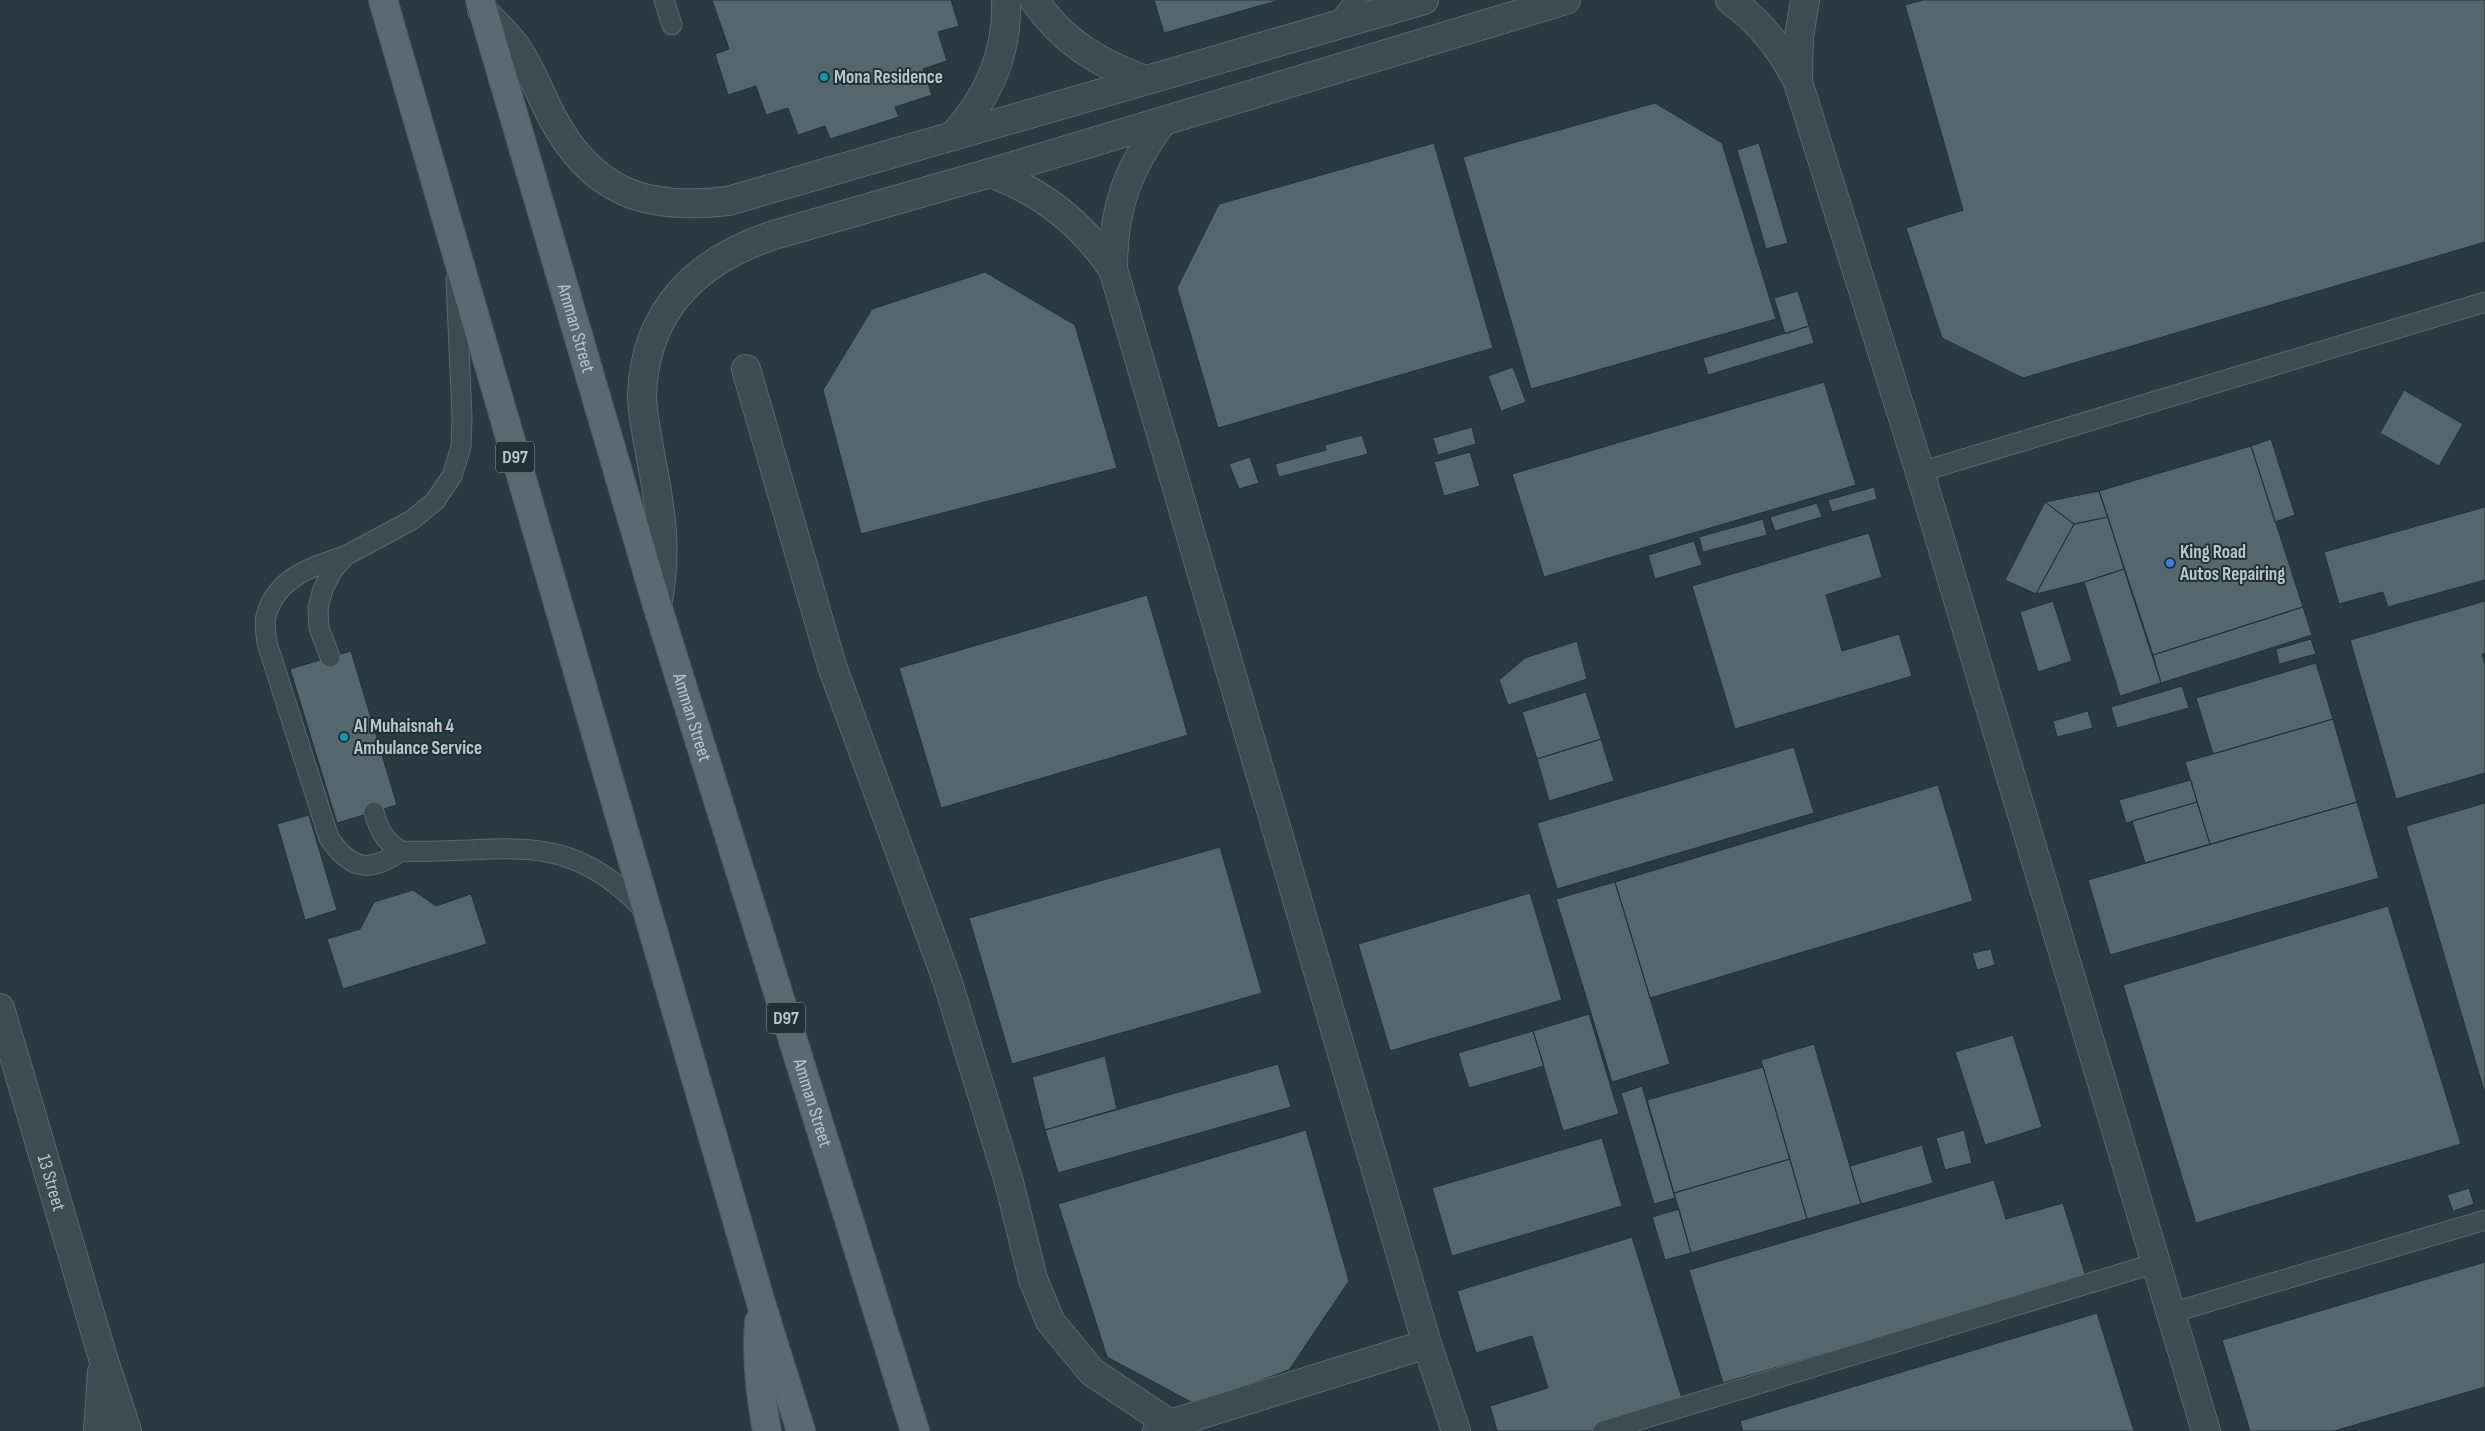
<svg xmlns="http://www.w3.org/2000/svg" width="2485" height="1431" viewBox="0 0 2485 1431" font-family="'Sofia Sans Condensed',sans-serif">
<style>
.building{fill:#54676f;stroke:#243239}
.lines{fill:none;stroke-linecap:round;stroke-linejoin:round}
.lane-casing{stroke:#5b686f;stroke-width:21}
.street-casing{stroke:#5b686f;stroke-width:30}
.primary-casing{stroke:#4a575e;stroke-width:30}
.lane{stroke:#3d4b52;stroke-width:19}
.street{stroke:#3d4b52;stroke-width:28}
.primary{stroke:#5b6a72;stroke-width:28}
.culture-dot{fill:#0f9aa8;stroke:#223037;stroke-width:2}
.shop-dot{fill:#3f7fe0;stroke:#223037;stroke-width:2}
.labels{text-anchor:middle;dominant-baseline:central;stroke-width:4;stroke-linejoin:round;paint-order:stroke}
.shield{fill:#223037;stroke:#8c989f;stroke-width:1}
.shield-label{font-size:18px;font-weight:bold;fill:#bac5cc}
.poi-label{font-size:19px;font-weight:bold;fill:#bac5cc;stroke:#223037;text-anchor:start}
.street-label{font-size:19px;fill:#bac5cc;stroke:#223037}
</style>
<rect width="100%" height="100%" fill="#293a42"/>
<path class="building" d="M712,0H951L959,26L938,32L947,61L923,69L932,95L895,107L899,117L830,139L825,126L798,135L788,108L766,115L756,86L728,95L715,54L729,49Z
M1154,0H1280L1164,33Z
M1923,0H2485V242L2023,378L1942,338L1906,228L1963,210L1905,5Z
M1655,103L1722,143L1776,319L1531,389L1463,157Z
M1434,143L1493,348L1218,428L1177,288L1219,204Z
M1759,143L1788,243L1766,249L1737,150Z
M985,272L1075,325L1117,468L861,534L823,390L872,309Z
M1798,291L1809,326L1785,334L1774,298Z
M1809,326L1814,343L1708,375L1703,358Z
M1513,367L1526,402L1501,411L1488,376Z
M1824,382L1856,485L1544,577L1512,474Z
M2404,390L2463,424L2439,466L2380,433Z
M1472,427L1476,444L1438,455L1433,438Z
M1362,435L1368,454L1279,477L1275,464L1326,450L1325,445Z
M2271,439L2295,515L2275,522L2251,446Z
M2251,446L2303,607L2153,655L2099,491Z
M1470,452L1480,486L1444,496L1434,462Z
M1250,457L1259,483L1239,489L1229,464Z
M1874,487L1877,499L1832,512L1828,500Z
M2099,491L2108,517L2074,524L2045,502Z
M2045,502L2074,524L2036,594L2005,580Z
M1817,503L1822,517L1775,531L1770,517Z
M2485,507V580L2388,607L2383,592L2339,604L2324,552Z
M2108,517L2124,569L2084,582L2036,594L2074,524Z
M1763,519L1767,535L1703,552L1699,537Z
M1869,533L1882,577L1826,595L1842,651L1899,634L1912,676L1735,729L1692,586Z
M1694,541L1702,565L1655,579L1648,555Z
M2124,569L2161,683L2120,696L2084,582Z
M1147,595L1188,735L941,808L899,668Z
M2053,601L2072,661L2038,672L2020,612Z
M2485,601V653L2482,654L2485,664V773L2396,799L2350,640Z
M2303,607L2312,635L2161,683L2153,655Z
M2311,639L2316,654L2279,664L2276,649Z
M1577,641L1587,679L1508,705L1499,680L1525,658Z
M351,651L397,805L337,823L290,669Z
M2316,663L2333,719L2213,754L2196,698Z
M2182,686L2189,708L2117,728L2111,707Z
M1586,692L1601,739L1537,759L1522,712Z
M2088,711L2093,728L2057,737L2053,721Z
M2333,719L2357,802L2210,844L2185,762Z
M1601,739L1614,781L1549,801L1537,759Z
M1794,747L1814,813L1557,889L1537,823Z
M2191,780L2197,802L2126,823L2119,800Z
M1938,785L1973,901L1650,998L1615,882Z
M2197,802L2210,844L2145,863L2132,821Z
M2357,802L2379,878L2110,955L2088,880Z
M2485,803V1094L2406,826Z
M309,815L337,910L305,920L277,824Z
M1220,847L1262,993L1012,1064L969,918Z
M1615,882L1670,1064L1612,1082L1556,899Z
M413,890L436,906L471,894L487,944L343,989L327,939L360,929L374,902Z
M1530,893L1562,1000L1390,1051L1358,944Z
M2388,906L2461,1144L2196,1223L2123,985Z
M1991,949L1995,965L1977,970L1972,953Z
M1589,1014L1619,1114L1563,1131L1533,1031Z
M1533,1031L1544,1066L1469,1088L1458,1053Z
M2013,1035L2042,1127L1985,1145L1955,1052Z
M1814,1044L1861,1204L1807,1219L1761,1060Z
M1105,1056L1117,1109L1045,1130L1032,1077Z
M1278,1064L1291,1107L1058,1173L1045,1130Z
M1763,1067L1790,1159L1674,1193L1647,1100Z
M1642,1086L1675,1198L1654,1204L1621,1093Z
M1306,1130L1349,1281L1289,1370L1195,1404L1107,1357L1058,1204Z
M1964,1130L1972,1163L1945,1170L1936,1138Z
M1602,1138L1622,1206L1452,1256L1432,1188Z
M1922,1145L1933,1183L1861,1204L1850,1166Z
M1790,1159L1807,1219L1691,1253L1674,1193Z
M1994,1180L2006,1219L2063,1203L2086,1277L1723,1383L1689,1270Z
M2469,1188L2474,1204L2453,1211L2447,1195Z
M1679,1209L1691,1253L1665,1260L1652,1217Z
M1632,1237L1684,1405L1600,1431H1497L1490,1406L1548,1388L1532,1336L1476,1353L1457,1291Z
M2485,1262V1387L2334,1431H2250L2222,1340Z
M2097,1313L2134,1431H1743L1740,1421Z"/>
<g class="lines">
<defs>
<path id="lane" d="M664,0L672,25
M1335,26L1356,0
M1920,472L2485,302
M345,556C312,566 276,578 266,616C264,624 266,635 267,643L329,838C350,869 369,874 401,851
M330,657L319,628L318,608L323,589L332,571L345,556L412,520L435,501L452,476L461,447L462,417L456,279
M374,812C379,830 384,841 401,851C504,855 564,824 645,911
M2171,1313L2485,1220
M1603,1431L2156,1263"/>
<g id="street">
<path d="M1034,0C1063,42 1098,63 1145,80"/>
<path d="M1730,0C1761,22 1781,49 1798,82L1920,472L2206,1431"/>
<path d="M482,10C494,22 506,33 516,47C531,68 539,92 551,115C591,192 645,211 728,201L1424,0"/>
<path d="M1798,78L1799,37L1805,0"/>
<path d="M1163,121C1127,169 1113,209 1113,269L1427,1344L1456,1431"/>
<path d="M953,136C988,97 1008,54 1006,0"/>
<path d="M990,173C1043,192 1081,223 1113,269"/>
<path d="M746,369L832,666L947,980L1009,1182L1033,1279L1050,1321L1092,1372L1170,1424"/>
<path d="M657,605C668,554 661,509 651,459C648,438 642,416 642,395C645,310 697,260 774,235L990,173L1566,0"/>
<path id="s1" d="M0,1008L103,1358L127,1431"/>
<path d="M98,1431L102,1372"/>
<path d="M1157,1431L1170,1424L1427,1344"/>
</g>
<g id="primary">
<path d="M383,0L761,1303L801,1431"/>
<path id="s2" d="M480,0L657,605L915,1431"/>
<path d="M759,1322C756,1359 760,1394 767,1431"/>
</g>
</defs>
<use href="#lane" class="lane-casing"/>
<use href="#street" class="street-casing"/>
<use href="#primary" class="primary-casing"/>
<use href="#lane" class="lane"/>
<use href="#street" class="street"/>
<use href="#primary" class="primary"/>
</g>
<g class="culture-dot">
<circle cx="824" cy="77" r="5"/>
<circle cx="344" cy="737" r="5"/>
</g>
<circle class="shop-dot" cx="2170" cy="563" r="5"/>
<g class="labels">
<g class="shield">
<rect x="496" y="441.5" width="38" height="31" rx="4"/>
<rect x="767" y="1002.5" width="38" height="31" rx="4"/>
</g>
<g class="shield-label">
<text x="515" y="457">D97</text>
<text x="786" y="1018">D97</text>
</g>
<g class="poi-label">
<text x="834" y="77">Mona Residence</text>
<text x="2180" y="552">King Road<tspan x="2180" dy="22">Autos Repairing</tspan></text>
<text x="354" y="726">Al Muhaisnah 4<tspan x="354" dy="22">Ambulance Service</tspan></text>
</g>
<g class="street-label">
<text stroke="none"><textPath href="#s2" startOffset="342">Amman Street</textPath></text>
<text stroke="none"><textPath href="#s2" startOffset="748">Amman Street</textPath></text>
<text stroke="none"><textPath href="#s2" startOffset="1152">Amman Street</textPath></text>
<text stroke="none"><textPath href="#s1" startOffset="182">13 Street</textPath></text>
</g>
</g>
</svg>
